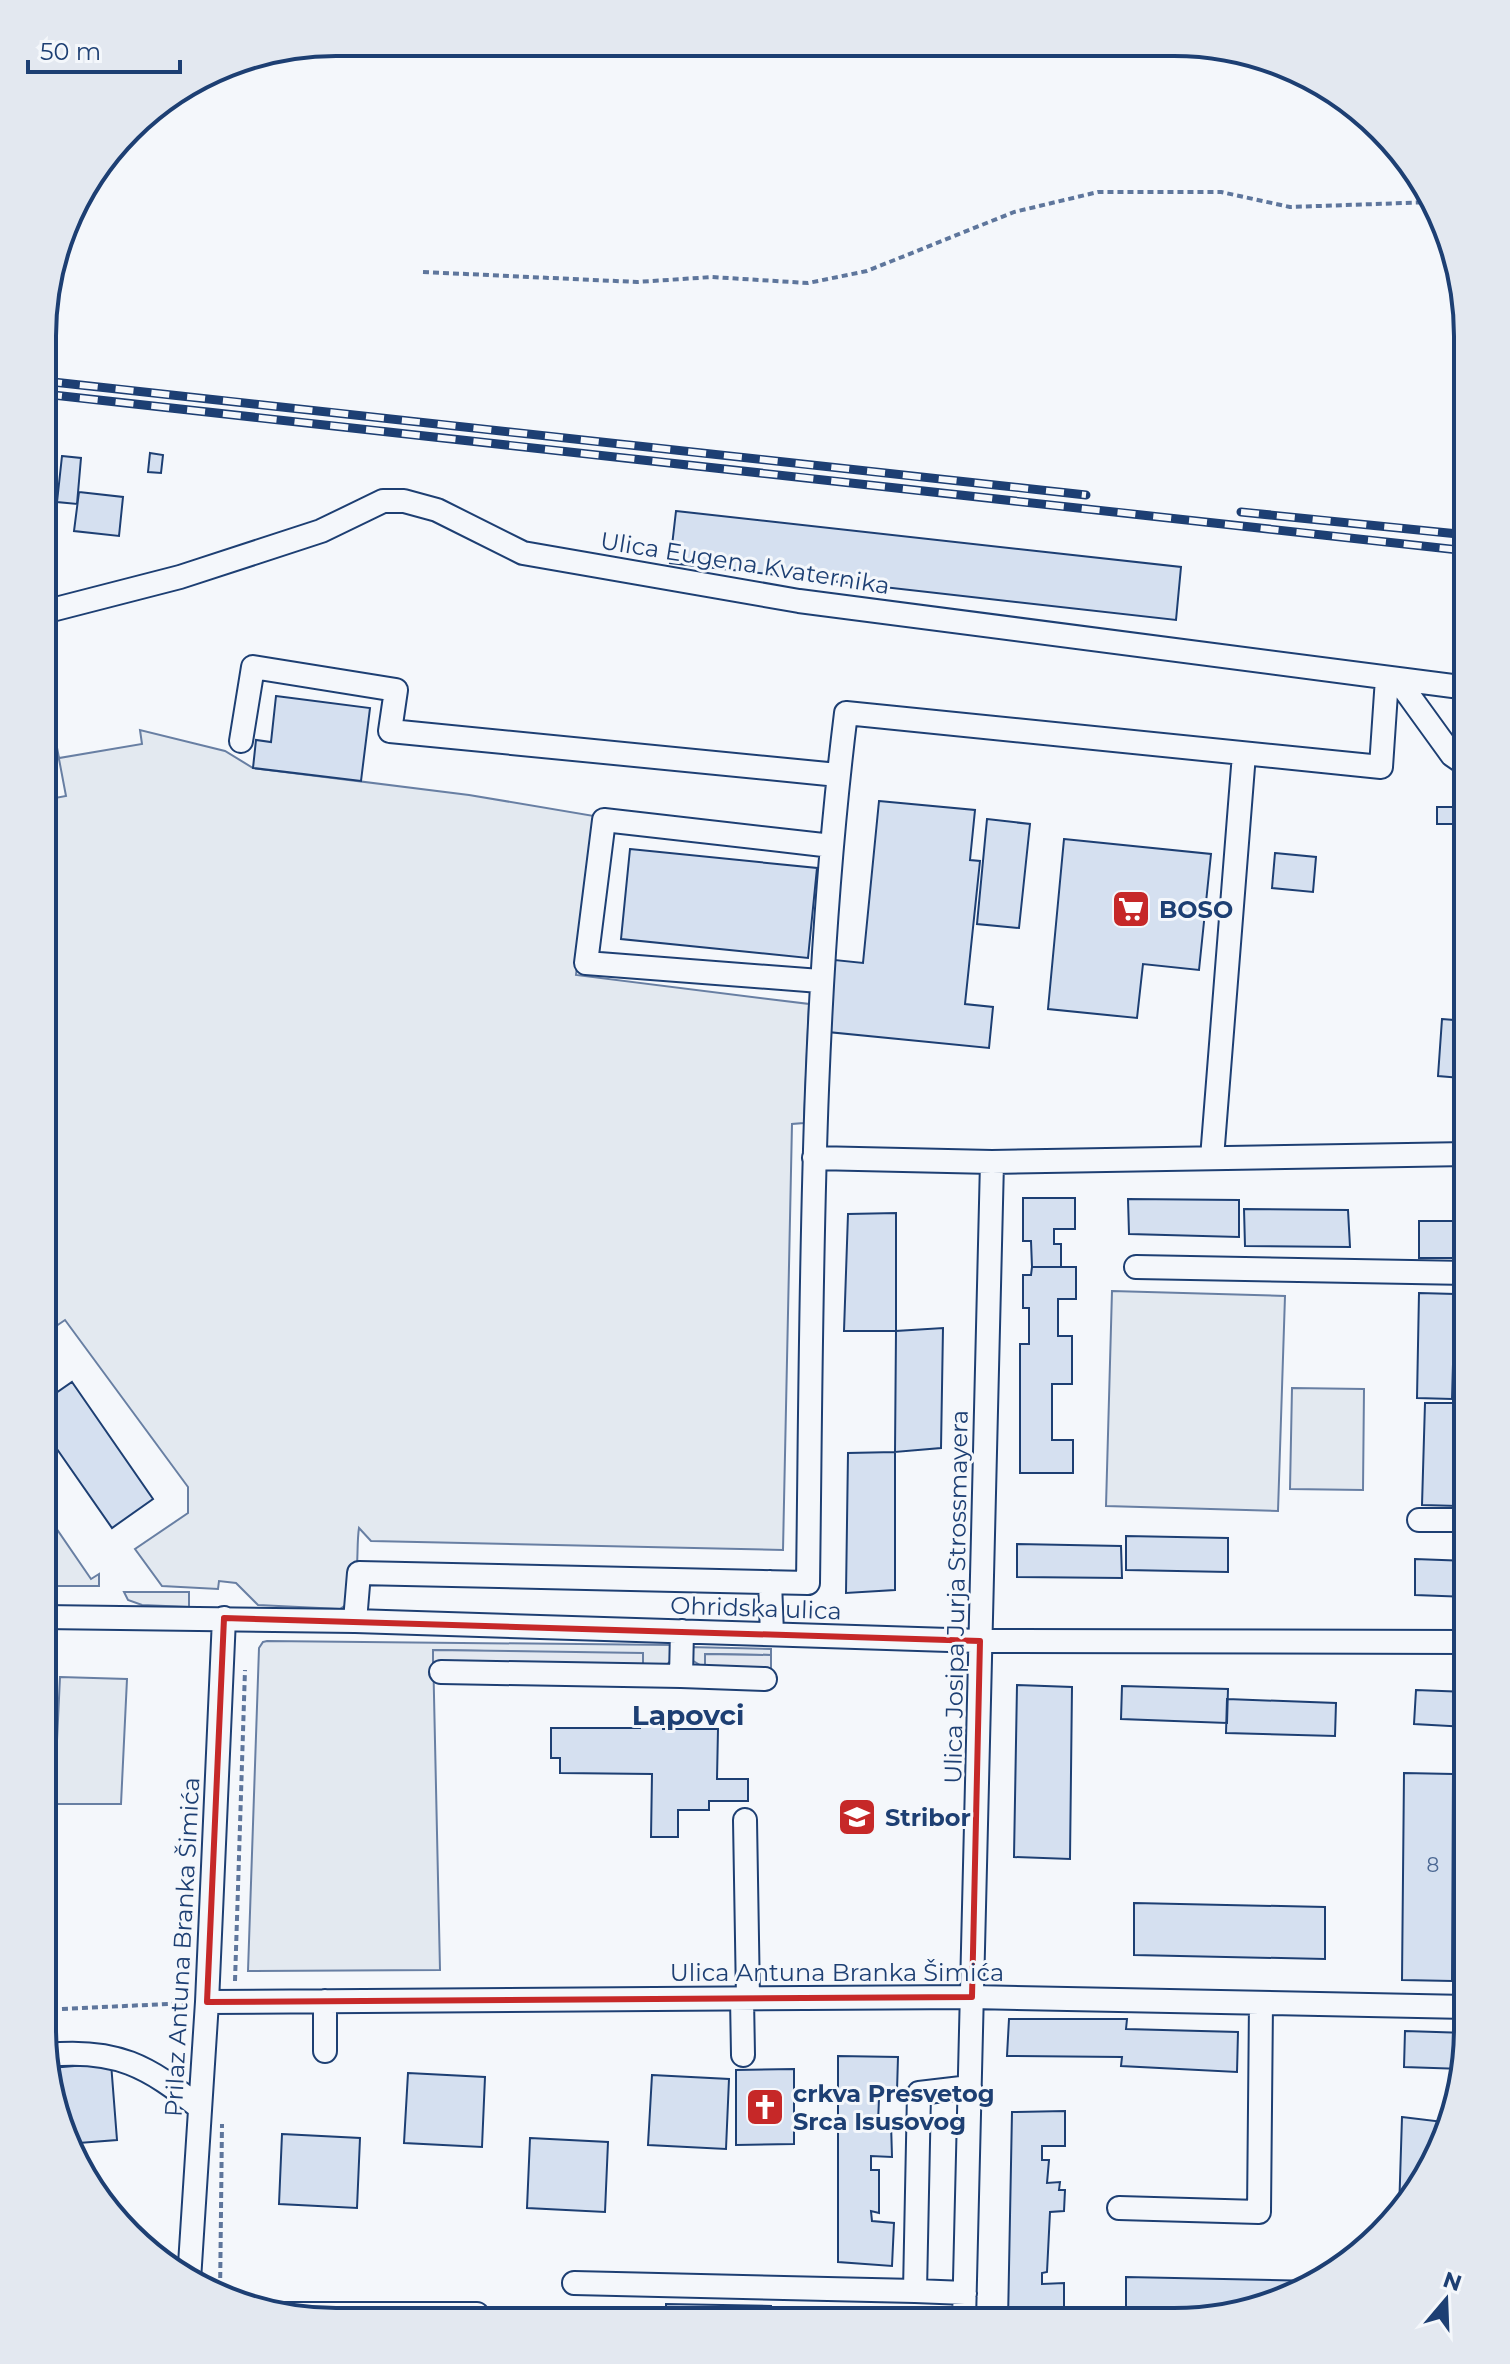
<svg xmlns="http://www.w3.org/2000/svg" width="1510" height="2364" viewBox="0 0 1510 2364" font-family="Montserrat,sans-serif">
<style>
.green{fill:#e3e9f0;stroke:#687fa3;stroke-width:2}
.parking{fill:#e3e8f0;stroke:#687fa3;stroke-width:2}
.building{fill:#d5e0f0;stroke:#1d3f73;stroke-width:2}
.lines{fill:none;stroke-linecap:round;stroke-linejoin:round}
.minor-casing{stroke:#1d3f73;stroke-width:26}
.path{stroke:#5e769c;stroke-width:4;stroke-dasharray:6 4;stroke-linecap:butt}
.minor{stroke:#f4f7fb;stroke-width:22}
.rail-casing{stroke:#1d3f73;stroke-width:9}
.rail{stroke:#f4f7fb;stroke-width:6;stroke-dasharray:18;stroke-linecap:butt}
.marked{fill:none;stroke:#c62828;stroke-width:6;stroke-linejoin:round}
.labels{text-anchor:middle;dominant-baseline:central;stroke-width:6;stroke-linejoin:round;paint-order:stroke}
.number-label{font-size:20px;fill:#4b6792}
.street-label{font-size:24px;fill:#1d3f73;stroke:#f4f7fb}
.poi-label{font-size:24px;font-weight:bold;fill:#1d3f73;stroke:#f4f7fb;text-anchor:start}
.quarter-label{font-size:28px;font-weight:bold;fill:#1d3f73;stroke:#f4f7fb}
.rim{fill:none;stroke:#1d3f73;stroke-width:4}
</style>
<rect width="100%" height="100%" fill="#f4f7fb"/>
<path class="green" d="M53,727L59,758L142,744L140,730L225,751L253,768L469,795L594,816L576,975L809,1004L804,1123L792,1124L783,1550L371,1541L359,1528C355,1552 363,1596 340,1609L258,1605L236,1583L219,1581L218,1589L162,1586L135,1549L188,1513V1487L65,1320L43,1335L44,800L66,796L59,759L44,761V728Z
M1112,1291L1285,1296L1278,1511L1106,1506Z
M1292,1388L1364,1389L1363,1490L1290,1489Z
M43,1509L91,1579L99,1574V1586H43Z
M124,1592H189V1607L142,1605L128,1600Z
M263,1642L267,1641L673,1645L672,1659L665,1667H643V1654L433,1650L440,1970L248,1971L259,1648Z
M688,1647L771,1649V1655L705,1654V1668L690,1659Z
M60,1677L127,1679L121,1804H54Z"/>
<path class="parking" d="M433,1650L643,1653V1667L433,1663Z
M705,1654L771,1655V1668H705Z"/>
<path class="building" d="M150,453L163,455L161,473L148,472Z
M62,456L81,458L77,504L57,502Z
M79,492L123,497L119,536L74,531Z
M676,511L1181,567L1176,620L670,563Z
M276,696L370,708L361,781L253,768L256,740L271,742Z
M879,801L975,810L970,860L980,861L965,1004L993,1007L989,1048L828,1032L835,960L863,963Z
M1437,807H1458V824H1437Z
M987,819L1030,824L1019,928L977,924Z
M1064,839L1211,854L1199,970L1143,964L1137,1018L1048,1009Z
M630,849L817,868L808,958L621,939Z
M1275,853L1316,857L1313,892L1272,888Z
M1442,1019L1466,1021L1461,1078L1438,1076Z
M1023,1198H1075V1229H1054V1244H1061V1267H1032L1031,1241H1023Z
M1128,1199L1239,1200V1237L1129,1234Z
M1244,1209L1348,1210L1350,1247L1245,1246Z
M896,1213V1331H844L848,1214Z
M1419,1221H1468V1258H1419Z
M1032,1267H1076V1299H1058V1336H1072V1384H1052V1440H1073V1473H1020V1344H1029V1308H1023V1275H1031Z
M1419,1293L1455,1294L1452,1399L1417,1398Z
M943,1328L941,1448L895,1452L896,1331Z
M72,1382L153,1499L112,1528L43,1429V1402Z
M1425,1403H1461L1458,1506L1422,1505Z
M895,1452V1590L846,1593L848,1453Z
M1126,1536L1228,1538V1572L1126,1570Z
M1017,1544L1121,1546L1122,1578L1017,1577Z
M1415,1559L1468,1561V1597L1415,1595Z
M1017,1685L1072,1687L1070,1859L1014,1857Z
M1122,1686L1228,1689L1227,1723L1121,1719Z
M1416,1690L1467,1692V1727L1414,1724Z
M1227,1699L1336,1703L1335,1736L1226,1733Z
M640,1723H663V1729H718L717,1779H748V1801H709V1810H678V1837H651L652,1774L560,1773V1758H551V1728H640Z
M1404,1773L1453,1774L1452,1981L1402,1980Z
M1134,1903L1325,1907V1959L1134,1955Z
M1009,2019H1127L1126,2029L1238,2032L1237,2072L1121,2066L1122,2057L1007,2056Z
M1405,2031L1467,2033L1463,2069L1404,2067Z
M838,2056L898,2057L897,2091L873,2092V2099H879L878,2122L891,2123L892,2157L871,2156V2170H879V2213L871,2211L872,2221L894,2223L892,2266L838,2262Z
M111,2063L117,2140L66,2144L50,2068Z
M794,2069V2144L736,2145V2070Z
M408,2073L485,2077L482,2147L404,2143Z
M652,2075L729,2079L726,2149L648,2145Z
M1065,2111V2146H1042V2160H1049L1047,2183L1060,2182L1059,2190H1065L1064,2211L1050,2212L1047,2272L1042,2273V2284L1064,2283V2320L1008,2321L1012,2112Z
M1402,2117L1452,2123L1418,2192L1399,2212Z
M282,2134L360,2138L357,2208L279,2204Z
M530,2138L608,2142L605,2212L527,2208Z
M1126,2277L1317,2281V2282L1287,2299L1175,2322H1156L1158,2314L1126,2313Z
M666,2304L771,2306V2321H666Z"/>
<g class="lines">
<defs>
<path id="minor" d="M44,612L180,577L321,531L383,501H404L437,510L523,553L799,601L1468,688
M1397,679L1452,755L1468,766
M241,741L253,667L396,690L390,731L838,775
M820,981L586,963L604,820L832,846
M814,1158L992,1162L1468,1154
M1212,1158L1244,754
M1136,1267L1468,1273
M1419,1520H1468
M770,1582L772,1634
M43,1617L355,1621L980,1641L1467,1642
M355,1621L359,1573L808,1583C812,1292 810,1002 846,713L1381,767L1387,678
M441,1672L681,1676L682,1631
M681,1676L765,1679
M745,1820L748,1998
M742,1998L743,2055
M207,2002L972,1997L1467,2007
M325,2051V2001
M47,2055C116,2048 148,2066 200,2108
M1119,2208L1259,2212L1261,2003
M189,2280L207,2002L224,1618
M574,2283L915,2291
M965,2293L915,2291L919,2093L970,2087
M277,2314H477
M964,2321L992,1162"/>
</defs>
<use href="#minor" class="minor-casing"/>
<path class="path" d="M423,272L637,282L712,277L808,283L867,271L1014,212L1098,192H1221L1290,207L1433,202
M235,1981L245,1670
M42,2010L187,2003
M220,2298L222,2124"/>
<use href="#minor" class="minor"/>
<defs>
<path id="rail" d="M44,381L1086,495
M44,394L1468,551
M1241,512L1468,535"/>
</defs>
<use href="#rail" class="rail-casing"/>
<use href="#rail" class="rail"/>
</g>
<path class="marked" d="M224,1618L980,1641L972,1997L207,2002Z"/>
<defs>
<symbol id="supermarket-square" viewBox="-11 -11 22 22"><rect x="-9" y="-9" width="18" height="18" rx="4" fill="#c62828" stroke="#f4f7fb"/><path d="M-6-5.5h2.5l.6 2H6L4.5 2H-2.5L-4.4-4H-6ZM-1.5 3.2a1.3 1.3 0 1 0 .1 0ZM3 3.2a1.3 1.3 0 1 0 .1 0Z" fill="#fff"/></symbol>
<symbol id="school-square" viewBox="-11 -11 22 22"><rect x="-9" y="-9" width="18" height="18" rx="4" fill="#c62828" stroke="#f4f7fb"/><path d="M0-5L7-2L0 1L-7-2ZM-4 1L0 2.5L4 1V4Q0 6-4 4Z" fill="#fff"/></symbol>
<symbol id="church-square" viewBox="-11 -11 22 22"><rect x="-9" y="-9" width="18" height="18" rx="4" fill="#c62828" stroke="#f4f7fb"/><path d="M-1.2-6h2.4v3.5h3.3v2.4h-3.3V6h-2.4V-.1h-3.3v-2.4h3.3Z" fill="#fff"/></symbol>
</defs>
<g fill-rule="evenodd">
<use href="#supermarket-square" x="1109" y="887" width="44" height="44"/>
<use href="#school-square" x="835" y="1795" width="44" height="44"/>
<use href="#church-square" x="743" y="2085" width="44" height="44"/>
</g>
<g class="labels">
<g class="number-label">
<text x="1433" y="1865">8</text>
</g>
<g class="street-label">
<text transform="translate(745 563) rotate(9)">Ulica Eugena Kvaternika</text>
<text transform="translate(956 1597) rotate(-89)">Ulica Josipa Jurja Strossmayera</text>
<text transform="translate(756 1608) rotate(2)">Ohridska ulica</text>
<text transform="translate(182 1947) rotate(-87)">Prilaz Antuna Branka Šimića</text>
<text x="837" y="1972">Ulica Antuna Branka Šimića</text>
</g>
<g class="poi-label">
<text x="1159" y="909">BOSO</text>
<text x="885" y="1817">Stribor</text>
<text x="793" y="2093">crkva Presvetog<tspan x="793" dy="28">Srca Isusovog</tspan></text>
</g>
<g class="quarter-label">
<text x="688" y="1715">Lapovci</text>
</g>
</g>
<path d="M0 0H1510V2364H0ZM336 56H1174A280 280 0 0 1 1454 336V2028A280 280 0 0 1 1174 2308H336A280 280 0 0 1 56 2028V336A280 280 0 0 1 336 56Z" fill="#e3e8f0" fill-rule="evenodd"/>
<path class="rim" d="M336 56H1174A280 280 0 0 1 1454 336V2028A280 280 0 0 1 1174 2308H336A280 280 0 0 1 56 2028V336A280 280 0 0 1 336 56Z"/>
<g transform="translate(1446 2300) rotate(19)" stroke="#f4f7fb" stroke-width="6" paint-order="stroke">
<path d="M0-6L14 30L0 20L-14 30Z" fill="#1d3f73"/>
<text y="-12" font-size="22" font-weight="bold" text-anchor="middle" fill="#1d3f73">N</text>
</g>
<path d="M28 60v12h152v-12" fill="none" stroke="#1d3f73" stroke-width="4"/>
<text x="40" y="60" font-size="24" fill="#1d3f73" stroke="#f4f7fb" stroke-width="6" paint-order="stroke">50 m</text>
</svg>
